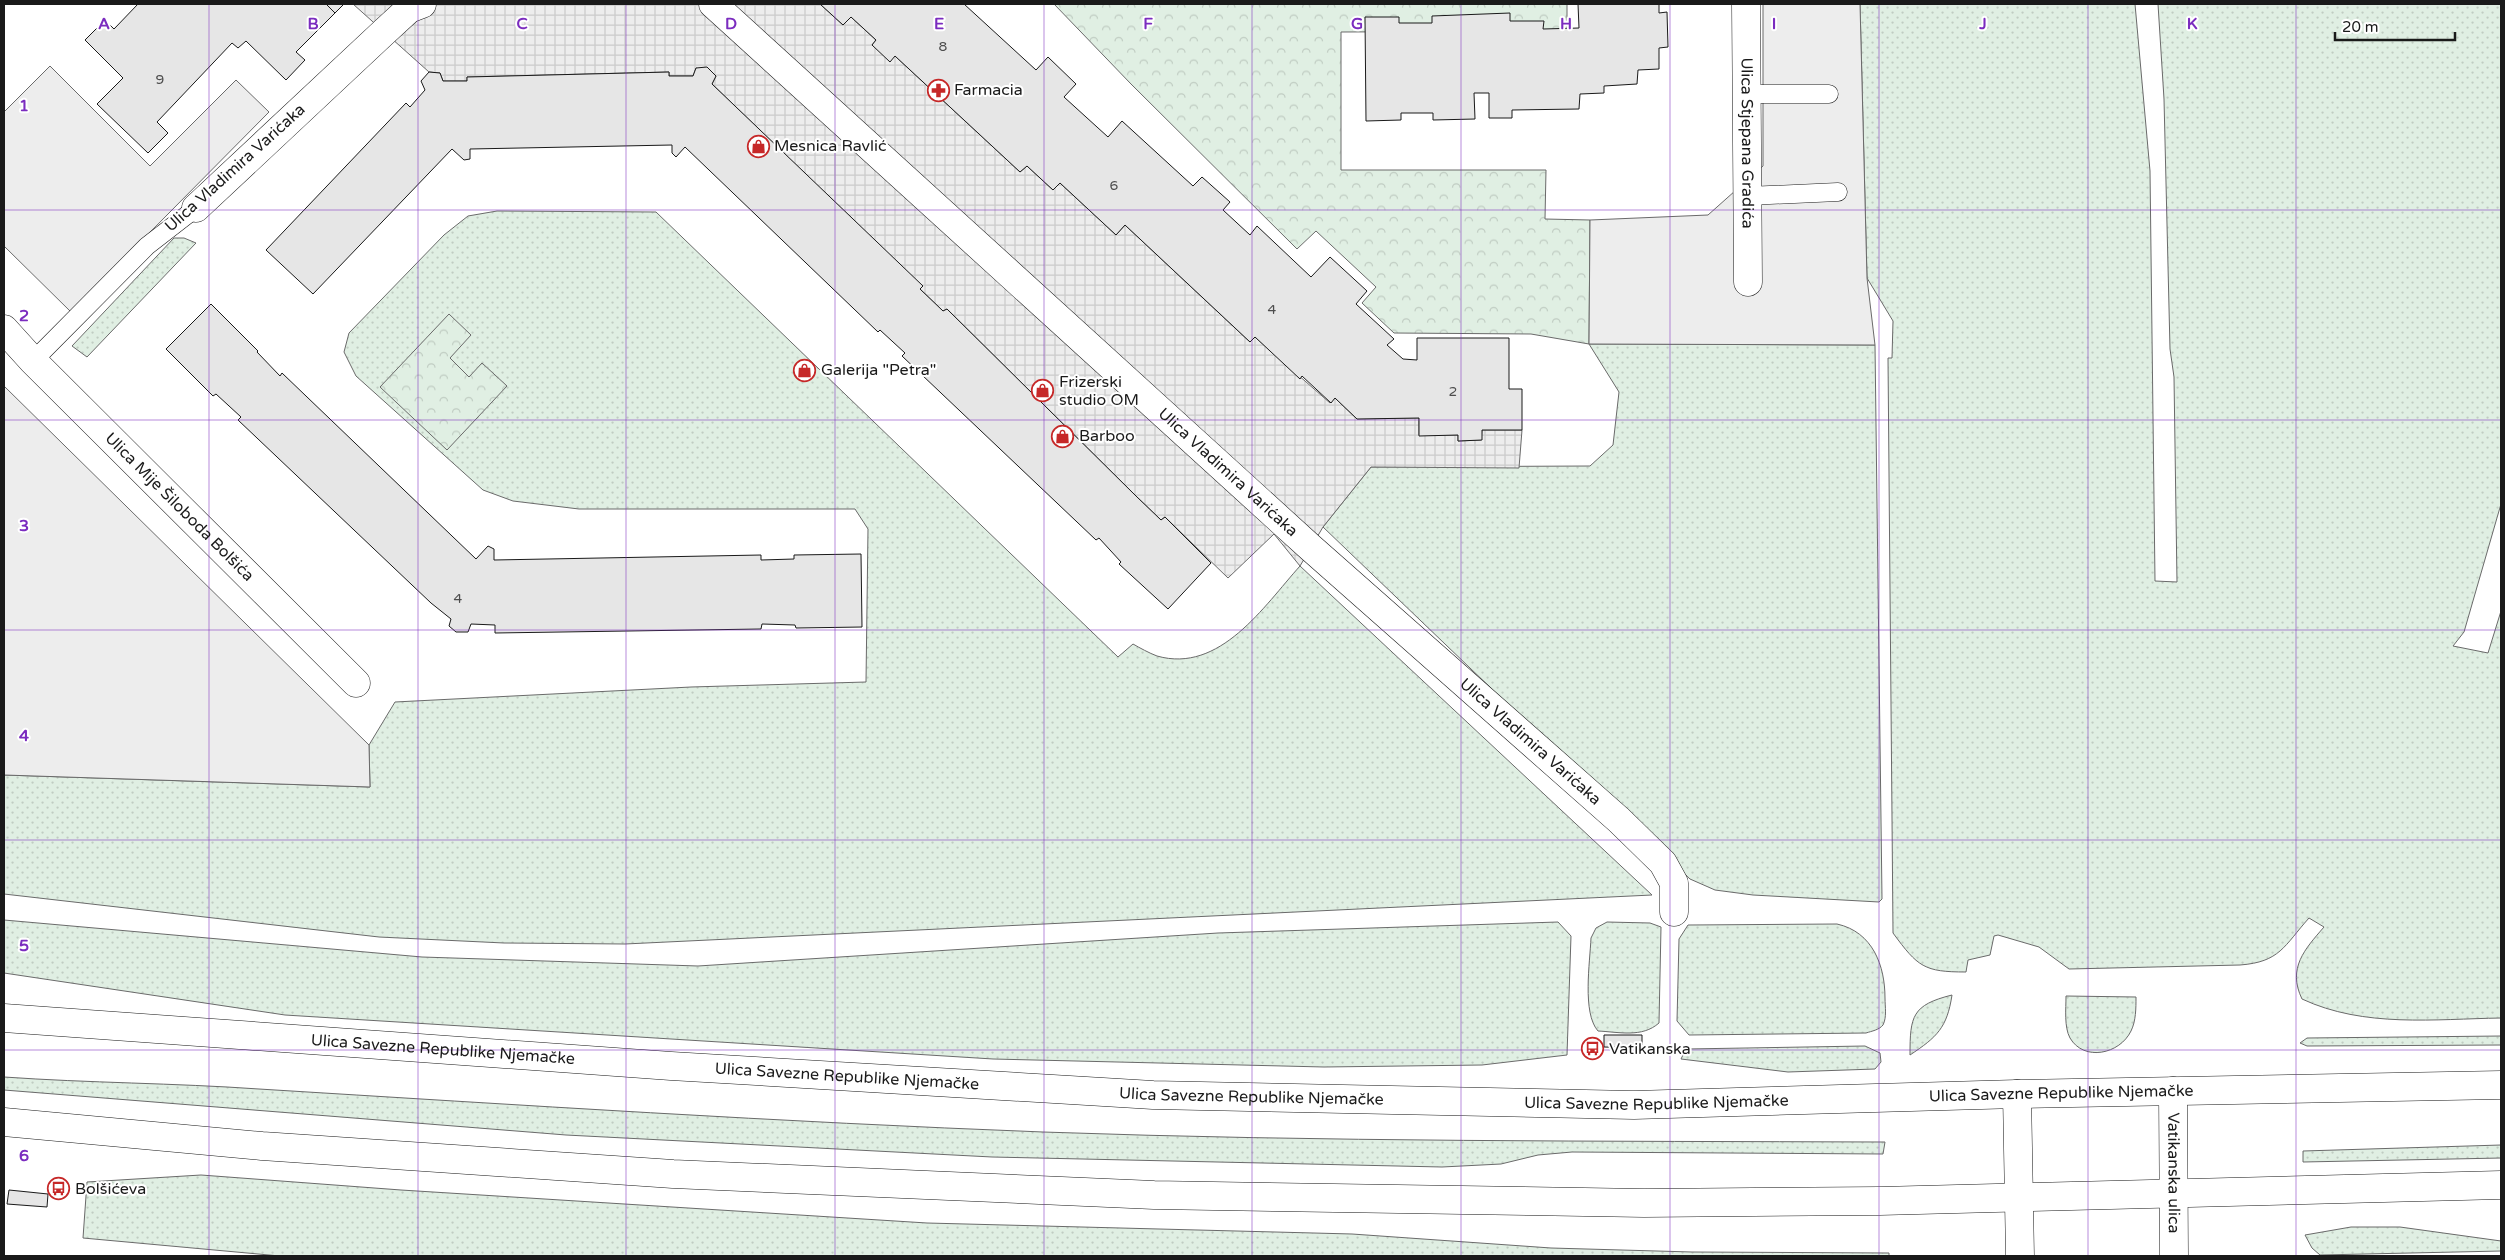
<svg xmlns="http://www.w3.org/2000/svg" width="2505" height="1260" viewBox="0 0 2505 1260" font-family="'Varela Round',sans-serif">
<style>
.grass{fill:url(#grass-dots);stroke:#6a6a6a}
.park{fill:url(#park-crowns);stroke:#6a6a6a}
.parking{fill:#ededed;stroke:#6a6a6a}
.plaza{fill:url(#plaza-grid);stroke:#6a6a6a}
.building{fill:#e6e6e6;stroke:#1a1a1a}
.lines{fill:none;stroke-linecap:round;stroke-linejoin:round}
.lane-casing{stroke:#1a1a1a;stroke-width:19}
.street-casing{stroke:#1a1a1a;stroke-width:29}
.secondary-casing{stroke:#1a1a1a;stroke-width:29}
.lane{stroke:#fff;stroke-width:18}
.street{stroke:#fff;stroke-width:28}
.secondary{stroke:#fff;stroke-width:28}
.grid{fill:none;stroke:#7b2cbf;stroke-width:1;stroke-opacity:0.55}
.labels{text-anchor:middle;dominant-baseline:central;stroke-width:4;stroke-linejoin:round;paint-order:stroke}
.number-label{font-size:14px;fill:#4d4d4d}
.poi-label{font-size:16px;fill:#1a1a1a;stroke:#fff;text-anchor:start}
.street-label{font-size:16px;fill:#1a1a1a;stroke:#fff}
.grid-label{font-size:16px;text-anchor:middle;font-weight:bold;fill:#7b2cbf;stroke:#fff;stroke-width:4;stroke-linejoin:round;paint-order:stroke}
</style>
<defs>
<pattern id="grass-dots" width="8" height="8" patternUnits="userSpaceOnUse" patternTransform="scale(1.25)"><rect width="8" height="8" fill="#e0efe3"/><path d="M2 2h.1M6 6h.1" fill="none" stroke="#c0ccc2" stroke-width="1.8" stroke-linecap="round"/></pattern>
<pattern id="park-crowns" width="20" height="18" patternUnits="userSpaceOnUse" patternTransform="scale(1.25)"><rect width="20" height="18" fill="#e0efe3"/><path d="M2 6a3 3 0 1 1 6 0M12 15a3 3 0 1 1 6 0" fill="none" stroke="#c0ccc2"/></pattern>
<pattern id="plaza-grid" width="8" height="8" patternUnits="userSpaceOnUse" patternTransform="scale(1.25)"><rect width="8" height="8" fill="#ededed"/><path d="M0 4h8M4 0v8" fill="none" stroke="#cbcbcb"/></pattern>
</defs>
<rect width="100%" height="100%" fill="#fff"/>
<path class="grass" d="M1860,4H2135L2150,171L2155,581L2177,582L2174,377L2170,349L2164,99L2158,4H2501V504L2464,632L2453,646L2488,653L2501,611V1018C2435,1019 2364,1028 2302,999C2287,968 2305,949 2324,927L2309,918C2284,946 2280,962 2240,965L2069,969L2039,947L1998,935L1994,936L1990,955L1968,960L1966,972C1924,972 1918,967 1893,933L1888,358H1892L1893,321L1867,278Z
M497,211L656,212L1118,657L1133,644C1140,648 1149,653 1157,656C1220,674 1264,606 1300,566L1652,895L625,944L504,943L379,937L4,894V775L370,787L369,745L395,702L691,687L866,682L868,529L855,509H579L513,501L483,490L356,376L344,352L349,333L444,235L468,216Z
M174,238H184L196,243L87,357L72,346Z
M1589,344L1875,345L1882,899L1879,902L1753,895L1715,890L1690,879L1323,527L1371,467L1590,466L1613,445L1619,392Z
M4,920L422,957L698,966L1218,933L1558,922L1571,936L1567,1055L1482,1065L1324,1067L993,1059L285,1015L4,973Z
M1607,922L1650,923L1661,927L1659,1023C1642,1038 1619,1032 1598,1031C1582,1013 1590,962 1591,938L1596,928Z
M1837,924C1873,932 1885,966 1885,998C1885,1007 1887,1017 1883,1025C1879,1030 1872,1031 1866,1033L1689,1035L1677,1021L1679,939L1688,925Z
M1952,995C1947,1028 1937,1037 1910,1055C1910,1016 1912,1005 1952,995Z
M2066,996L2136,997C2136,1008 2136,1021 2131,1031C2120,1054 2084,1062 2070,1038C2064,1027 2066,1009 2066,996Z
M2501,1036V1045L2307,1046L2300,1043L2307,1038Z
M1865,1046L1880,1053L1881,1062L1875,1069L1788,1072L1681,1059L1686,1049Z
M4,1077C89,1083 174,1083 259,1089C520,1105 781,1122 1043,1132C1323,1142 1604,1141 1885,1142L1883,1154L1572,1152L1538,1155L1501,1164L1442,1167L992,1157L566,1135L4,1090Z
M2501,1145V1158L2303,1162V1151Z
M201,1175L401,1190L927,1223L1352,1234L1551,1248L1692,1252L1889,1253V1256H280L83,1238L87,1182Z
M2351,1227H2400L2501,1241V1251L2320,1255L2312,1248L2305,1235Z"/>
<path class="park" d="M1054,4H1567V31L1341,32V170H1546L1545,219L1590,220L1589,344L1531,334L1394,333L1362,303L1376,287L1316,231L1297,249L1131,84Z
M449,314L471,335L450,358L469,377L482,363L507,386L447,450L380,387Z"/>
<path class="parking" d="M1763,4H1860L1867,278L1875,345L1589,344L1590,220L1708,215L1763,166Z
M50,66L150,166L236,80L269,112L71,312L4,246V112Z
M4,386L369,745L370,787L4,775Z"/>
<path class="plaza" d="M353,4H820L843,25L851,17L876,40L872,45L895,56L1020,172L1027,166L1053,190L1060,183L1116,235L1125,225L1250,342L1255,337L1330,403L1335,398L1357,419L1419,418V435H1458V441L1481,440L1482,430H1522L1519,468L1371,467L1323,527L1300,566L1274,534L1228,578L1165,517L1161,520L1137,497L947,309L943,311L920,289L922,286L712,84L716,76L696,68L693,76H669V72L467,77V81H443L440,73L429,72Z"/>
<path class="building" d="M138,4H326L335,13L296,52L305,60L286,80L246,41L238,48L232,43L157,122L168,133L148,153L97,104L123,78L85,40L105,20L114,29Z
M326,4H344L335,13Z
M820,4H964L1036,70L1048,57L1076,84L1064,97L1108,137L1122,121L1193,186L1202,177L1230,202L1223,210L1250,235L1257,226L1311,277L1330,257L1367,291L1356,304L1394,339L1387,345L1403,359L1417,360V338H1509V389H1522V430H1482V440L1458,441V435L1419,436V418L1357,419L1335,398L1331,403L1302,376L1300,379L1255,337L1250,342L1125,225L1116,235L1060,183L1053,190L1027,166L1020,172L895,56L890,62L872,45L876,40L851,17L843,25Z
M1578,4H1659V13L1667,12L1668,47L1659,48V69L1638,70L1637,84L1604,86V93L1580,94L1579,109L1512,110V118H1489V93H1474L1475,119L1433,120V113H1401V120L1366,121L1365,17H1399V23H1432V16L1510,13V21H1544L1543,29L1579,28Z
M707,67L716,76L712,84L923,286L920,289L943,311L947,309L1137,497L1161,520L1165,517L1211,563L1168,609L1119,564L1121,562L1099,538L1096,540L902,356L905,353L880,330L878,332L685,147L676,157L672,153V145L470,149V159L464,160L452,149L313,294L266,250L406,103L410,107L425,90L421,81L429,72L440,73L443,81H467V77L669,72V76H693L696,68Z
M211,304L258,351L257,352L280,376L282,373L476,559L488,546L494,549V560L761,555V560L794,559V555L861,554L862,627L796,628L795,625L762,624L761,629L495,633V625L471,624L468,632H456L449,626L451,619L431,603L238,420L241,417L216,394L213,396L166,349Z
M1604,1035H1642V1048L1604,1047Z
M9,1190L48,1194L47,1207L7,1204Z"/>
<g class="lines">
<defs>
<path id="lane" d="M1747,94H1829
M1748,196L1838,192
M33,361L147,246L196,208"/>
<g id="street">
<path id="s1" d="M713,4L1311,548L1619,820L1663,863L1674,883V912"/>
<path id="s2" d="M1746,4L1748,282"/>
<path d="M196,208L384,32L409,9L422,4"/>
<path id="s3" d="M4,329L33,361L356,683"/>
</g>
<g id="secondary">
<path id="s4" d="M4,1018L671,1066L1153,1095L1634,1105L2017,1094L2501,1085"/>
<path id="s5" d="M2173,1091L2174,1256"/>
<path d="M2017,1094L2020,1256"/>
<path d="M4,1122L262,1146L673,1174L1154,1195L1644,1203L1880,1201L2501,1185"/>
</g>
</defs>
<use href="#lane" class="lane-casing"/>
<use href="#street" class="street-casing"/>
<use href="#secondary" class="secondary-casing"/>
<use href="#lane" class="lane"/>
<use href="#street" class="street"/>
<use href="#secondary" class="secondary"/>
</g>
<path class="grid" d="M209,4V1256M418,4V1256M626,4V1256M835,4V1256M1044,4V1256M1252,4V1256M1461,4V1256M1670,4V1256M1879,4V1256M2088,4V1256M2296,4V1256M4,210H2501M4,420H2501M4,630H2501M4,840H2501M4,1050H2501"/>
<defs>
<symbol id="pharmacy-ring" viewBox="-11 -11 22 22"><circle r="9.5" fill="#fff" stroke="#c62828" stroke-width="1.5"/><path d="M-2-6h4v4h4v4h-4v4h-4v-4h-4v-4h4Z" fill="#c62828"/></symbol>
<symbol id="shop-ring" viewBox="-11 -11 22 22"><circle r="9.5" fill="#fff" stroke="#c62828" stroke-width="1.5"/><path d="M-5-2.5h2.3a2.7 3.5 0 0 1 5.4 0H5L5.5 6h-11ZM-1.5-2.5h3a1.5 2.3 0 0 0-3 0Z" fill="#c62828"/></symbol>
<symbol id="bus-ring" viewBox="-11 -11 22 22"><circle r="9.5" fill="#fff" stroke="#c62828" stroke-width="1.5"/><path d="M-5-6H5V4H4V6H2V4H-2V6H-4V4H-5ZM-3.5-4V0h7V-4ZM-3.5 1.2v1.5H-2V1.2ZM2 1.2v1.5H3.5V1.2Z" fill="#c62828"/></symbol>
</defs>
<g fill-rule="evenodd">
<use href="#pharmacy-ring" x="926" y="78" width="25" height="25"/>
<use href="#shop-ring" x="746" y="134" width="25" height="25"/>
<use href="#shop-ring" x="792" y="358" width="25" height="25"/>
<use href="#shop-ring" x="1030" y="378" width="25" height="25"/>
<use href="#shop-ring" x="1050" y="424" width="25" height="25"/>
<use href="#bus-ring" x="1580" y="1036" width="25" height="25"/>
<use href="#bus-ring" x="46" y="1176" width="25" height="25"/>
</g>
<g class="labels">
<g class="number-label">
<text x="943" y="46">8</text>
<text x="160" y="79">9</text>
<text x="1114" y="185">6</text>
<text x="1272" y="309">4</text>
<text x="1453" y="391">2</text>
<text x="458" y="598">4</text>
</g>
<g class="poi-label">
<text x="954" y="90">Farmacia</text>
<text x="774" y="146">Mesnica Ravlić</text>
<text x="821" y="370">Galerija "Petra"</text>
<text x="1059" y="382">Frizerski<tspan x="1059" dy="18">studio OM</tspan></text>
<text x="1079" y="436">Barboo</text>
<text x="1609" y="1049">Vatikanska</text>
<text x="75" y="1189">Bolšićeva</text>
</g>
<g class="street-label">
<text stroke="none"><textPath href="#s2" startOffset="139">Ulica Stjepana Gradića</textPath></text>
<text transform="translate(235 168) rotate(-42)">Ulica Vladimira Varićaka</text>
<text stroke="none"><textPath href="#s1" startOffset="696">Ulica Vladimira Varićaka</textPath></text>
<text stroke="none"><textPath href="#s3" startOffset="250">Ulica Mije Šiloboda Bolšića</textPath></text>
<text stroke="none"><textPath href="#s1" startOffset="1101">Ulica Vladimira Varićaka</textPath></text>
<text stroke="none"><textPath href="#s4" startOffset="440">Ulica Savezne Republike Njemačke</textPath></text>
<text stroke="none"><textPath href="#s4" startOffset="845">Ulica Savezne Republike Njemačke</textPath></text>
<text stroke="none"><textPath href="#s4" startOffset="2060">Ulica Savezne Republike Njemačke</textPath></text>
<text stroke="none"><textPath href="#s4" startOffset="1250">Ulica Savezne Republike Njemačke</textPath></text>
<text stroke="none"><textPath href="#s4" startOffset="1655">Ulica Savezne Republike Njemačke</textPath></text>
<text stroke="none"><textPath href="#s5" startOffset="82">Vatikanska ulica</textPath></text>
</g>
</g>
<g class="grid-label">
<text x="104" y="29">A</text>
<text x="313" y="29">B</text>
<text x="522" y="29">C</text>
<text x="731" y="29">D</text>
<text x="939" y="29">E</text>
<text x="1148" y="29">F</text>
<text x="1357" y="29">G</text>
<text x="1566" y="29">H</text>
<text x="1774" y="29">I</text>
<text x="1983" y="29">J</text>
<text x="2192" y="29">K</text>
<text x="24" y="111">1</text>
<text x="24" y="321">2</text>
<text x="24" y="531">3</text>
<text x="24" y="741">4</text>
<text x="24" y="951">5</text>
<text x="24" y="1161">6</text>
</g>
<rect width="2505" height="1260" fill="none" stroke="#1a1a1a" stroke-width="10"/>
<path d="M2335 32v8h120v-8" fill="none" stroke="#1a1a1a" stroke-width="2.5"/>
<text x="2342" y="32" font-size="15" fill="#1a1a1a" stroke="#ffffff" stroke-width="4" paint-order="stroke">20 m</text>
</svg>
